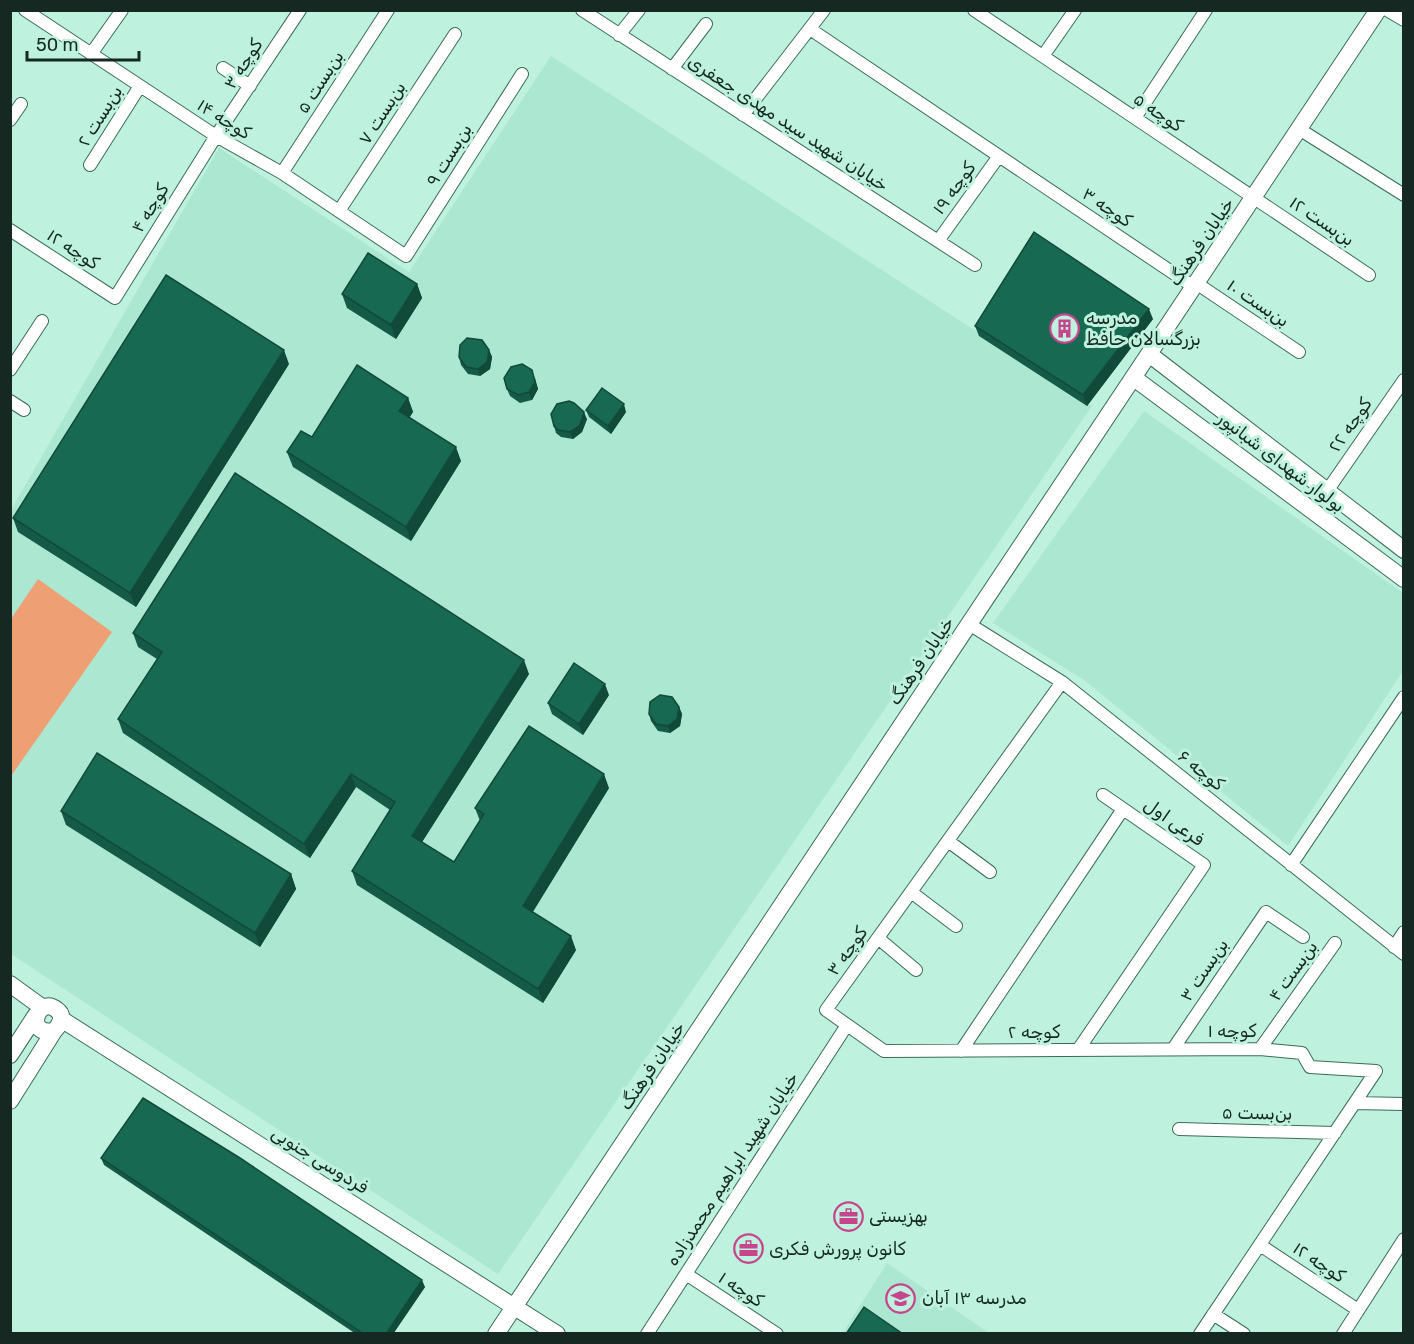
<svg xmlns="http://www.w3.org/2000/svg" width="1414" height="1344" viewBox="0 0 1414 1344" font-family="Rubik,Cairo,sans-serif">
<style>
.built{fill:#ace7d1}
.green{fill:#ee9f74}
.lines{fill:none;stroke-linecap:round;stroke-linejoin:round}
.street-casing{stroke:#3b6b5a;stroke-width:14}
.secondary-casing{stroke:#3b6b5a;stroke-width:18}
.street{stroke:#fff;stroke-width:12}
.secondary{stroke:#fff;stroke-width:16}
.wall{fill:#155a47}
.shaded-wall{fill:#114a39}
.building{fill:#186952;stroke:#114a39;stroke-width:1.5}
.labels{text-anchor:middle;dominant-baseline:central;stroke-width:6;stroke-linejoin:round;paint-order:stroke}
.street-label{font-size:18px;fill:#152922;stroke:#bef2de}
.poi-label{font-size:18px;fill:#152922;stroke:#bef2de;text-anchor:start}
</style>
<rect width="100%" height="100%" fill="#bef2de"/>
<path class="built" d="M551,56L1092,406L498,1274L11,954V510L219,148L409,272Z
M1144,411L1403,593V671L1288,846L1084,680L993,623Z
M887,1263L989,1333L842,1334Z"/>
<path class="green" d="M38,579L112,632L11,776V619Z"/>
<g class="lines">
<defs>
<path id="street" d="M25,10L216,136L282,173L406,256L522,74
M582,10L975,265
M974,10L1369,275
M1387,10L1404,20
M810,29L1194,287
M619,35L639,10
M91,54L122,10
M1043,56L1075,10
M223,68L250,86
M672,69L706,24
M743,115L824,10
M1135,118L1206,10
M10,120L21,104
M1299,129L1404,195
M90,165L140,86
M282,173L388,10
M339,211L455,34
M10,230L115,298L216,136L300,10
M938,241L999,156
M1196,283L1299,352
M10,370L42,321
M10,401L24,410
M1327,491L1404,380
M969,624L1062,682L1404,954
M1062,682L826,1010L884,1051L1260,1049L1302,1053L1310,1067L1376,1071
M948,841L990,872
M1291,865L1404,697
M911,892L956,926
M878,938L916,970
M1394,947L1404,932
M1173,1049L1266,912L1303,937
M1260,1049L1335,943
M1078,1050L1204,865L1103,795
M961,1051L1123,809
M1355,1103L1404,1104
M1179,1129L1335,1133
M1260,1245L1358,1310
M686,1274L777,1334
M1213,1314L1244,1334
M647,1334L847,1025
M1200,1334L1376,1071
M1343,1334L1404,1239"/>
<path id="secondary" d="M1149,354L1404,550
M1134,378L1404,579
M10,984L43,1008
M61,1019L557,1334
M10,1055L36,1015
M10,1101L54,1031C60,1025 65,1016 57,1010C38,994 23,1036 54,1031
M496,1334L1378,10"/>
</defs>
<use href="#street" class="street-casing"/>
<use href="#secondary" class="secondary-casing"/>
<use href="#street" class="street"/>
<use href="#secondary" class="secondary"/>
</g>
<path class="wall" d="M417,284L422,298L396,339L347,308L342,294Z
M1153,319L1087,406L979,336L975,326Z
M489,350L492,357L490,369L480,376L468,374L461,365L459,357Z
M289,364L136,607L18,532L13,518Z
M535,378L538,389L532,400L520,403L510,396L507,389Z
M408,398L413,412L409,417L461,461L411,541L293,467L287,452L312,437Z
M586,410L626,412L611,434L589,417Z
M587,419L582,432L573,439L561,437L556,433L554,426Z
M133,633L529,674L422,842L454,862L480,821L475,808L609,788L532,912L576,950L543,1003L357,885L352,871L390,810L356,787L310,858L123,733L118,719L157,659L138,647Z
M609,695L583,735L552,714L548,703Z
M679,707L682,714L680,726L670,733L658,731L651,721L649,714Z
M61,811L291,874L296,889L260,947L66,825Z
M101,1158L425,1287L393,1334H356L104,1165Z"/>
<path class="shaded-wall" d="M417,284L422,298L396,339L391,325Z
M1149,309L1153,319L1087,406L1083,395Z
M284,350L289,364L136,607L130,593Z
M489,350L492,357L490,369L480,376L478,369Z
M532,370L538,389L532,400L529,392Z
M408,398L413,412L405,425L399,411Z
M624,404L626,412L611,434L608,426Z
M584,412L587,419L582,432L573,439L570,432Z
M456,447L461,461L411,541L406,527Z
M524,660L529,674L417,850L412,836Z
M605,684L609,695L583,735L579,724Z
M679,707L682,714L680,726L670,733L668,726Z
M351,774L356,787L310,858L304,844Z
M604,774L609,788L528,920L523,906Z
M291,874L296,889L260,947L255,933Z
M571,936L576,950L543,1003L538,989Z
M422,1280L425,1287L393,1334H386Z"/>
<path class="building" d="M1034,232L1149,309L1083,395L975,326Z
M368,253L417,284L391,325L342,294Z
M166,275L284,350L130,593L13,518Z
M467,338L482,340L489,350L487,362L478,369L466,367L459,357L460,345Z
M522,364L532,370L535,382L529,392L518,395L507,389L504,378L511,367Z
M357,365L408,398L399,411L456,447L406,527L287,452L301,431L312,437Z
M602,388L624,404L608,426L586,410Z
M569,401L574,403L584,412L580,425L570,432L558,430L554,426L551,414L557,404Z
M235,473L524,660L412,836L454,862L484,814L475,808L529,726L604,774L523,906L571,936L538,989L352,871L395,802L351,774L304,844L118,719L162,652L133,633Z
M574,663L605,684L579,724L548,703Z
M660,695L672,697L679,707L677,719L668,726L656,724L649,714L650,702Z
M97,753L291,874L255,933L61,811Z
M143,1098L240,1158L422,1280L386,1334H364L101,1158Z
M864,1307L903,1334H846Z"/>
<defs>
<symbol id="building-ring" viewBox="-11 -11 22 22"><circle r="9.5" fill="#bef2de" stroke="#c7458d" stroke-width="1.5"/><path d="M-4-6H4V6H1V3H-1V6H-4ZM-2.5-4.3h1.7v1.8h-1.7ZM.8-4.3h1.7v1.8H.8ZM-2.5-1h1.7V.8h-1.7ZM.8-1h1.7V.8H.8Z" fill="#c7458d"/></symbol>
<symbol id="office-ring" viewBox="-11 -11 22 22"><circle r="9.5" fill="#bef2de" stroke="#c7458d" stroke-width="1.5"/><path d="M-6-3h4V-5.5h4V-3h4V5H-6ZM-1-4.5V-3h2v-1.5ZM-6 0V1H6V0Z" fill="#c7458d"/></symbol>
<symbol id="school-ring" viewBox="-11 -11 22 22"><circle r="9.5" fill="#bef2de" stroke="#c7458d" stroke-width="1.5"/><path d="M0-5L7-2L0 1L-7-2ZM-4 1L0 2.5L4 1V4Q0 6-4 4Z" fill="#c7458d"/></symbol>
</defs>
<g fill-rule="evenodd">
<use href="#building-ring" x="1048" y="312" width="33" height="33"/>
<use href="#office-ring" x="832" y="1200" width="33" height="33"/>
<use href="#office-ring" x="732" y="1232" width="33" height="33"/>
<use href="#school-ring" x="884" y="1282" width="33" height="33"/>
</g>
<g class="labels">
<g class="street-label">
<text transform="translate(243 64) rotate(-57)">کوچه ۳</text>
<text transform="translate(320 82) rotate(-57)">بن‌بست ۵</text>
<text transform="translate(1158 112) rotate(34)">کوچه ۵</text>
<text transform="translate(382 113) rotate(-57)">بن‌بست ۷</text>
<text transform="translate(100 116) rotate(-58)">بن‌بست ۲</text>
<text transform="translate(224 119) rotate(32)">کوچه ۱۴</text>
<text transform="translate(788 123) rotate(33)">خیابان شهید سید مهدی جعفری</text>
<text transform="translate(449 155) rotate(-58)">بن‌بست ۹</text>
<text transform="translate(954 188) rotate(-54)">کوچه ۱۹</text>
<text transform="translate(1107 207) rotate(34)">کوچه ۳</text>
<text transform="translate(150 208) rotate(-58)">کوچه ۴</text>
<text transform="translate(1322 221) rotate(34)">بن‌بست ۱۲</text>
<text transform="translate(1201 242) rotate(-56)">خیابان فرهنگ</text>
<text transform="translate(73 249) rotate(33)">کوچه ۱۲</text>
<text transform="translate(1258 303) rotate(34)">بن‌بست ۱۰</text>
<text transform="translate(1350 425) rotate(-55)">کوچه ۲۲</text>
<text transform="translate(1281 462) rotate(37)">بولوار شهدای شبانپور</text>
<text transform="translate(921 661) rotate(-56)">خیابان فرهنگ</text>
<text transform="translate(1201 770) rotate(39)">کوچه ۶</text>
<text transform="translate(1174 822) rotate(35)">فرعی اول</text>
<text transform="translate(847 951) rotate(-54)">کوچه ۳</text>
<text transform="translate(1204 970) rotate(-56)">بن‌بست ۳</text>
<text transform="translate(1293 971) rotate(-54)">بن‌بست ۴</text>
<text x="1232" y="1031">کوچه ۱</text>
<text x="1034" y="1032">کوچه ۲</text>
<text transform="translate(652 1066) rotate(-56)">خیابان فرهنگ</text>
<text transform="translate(1257 1113) rotate(1)">بن‌بست ۵</text>
<text transform="translate(320 1160) rotate(32)">فردوسی جنوبی</text>
<text transform="translate(732 1169) rotate(-57)">خیابان شهید ابراهیم محمدزاده</text>
<text transform="translate(1319 1262) rotate(33)">کوچه ۱۲</text>
<text transform="translate(741 1289) rotate(33)">کوچه ۱</text>
</g>
<g class="poi-label">
<text x="1086" y="318">مدرسه<tspan x="1086" dy="21">بزرگسالان حافظ</tspan></text>
<text x="869" y="1216">بهزیستی</text>
<text x="769" y="1249">کانون پرورش فکری</text>
<text x="922" y="1298">مدرسه ۱۳ آبان</text>
</g>
</g>
<rect width="1414" height="1344" fill="none" stroke="#152922" stroke-width="24"/>
<path d="M27 51v9h112v-9" fill="none" stroke="#152922" stroke-width="3"/>
<text x="36" y="51" font-size="18" fill="#152922" stroke="#bef2de" stroke-width="4.5" paint-order="stroke">50 m</text>
</svg>
